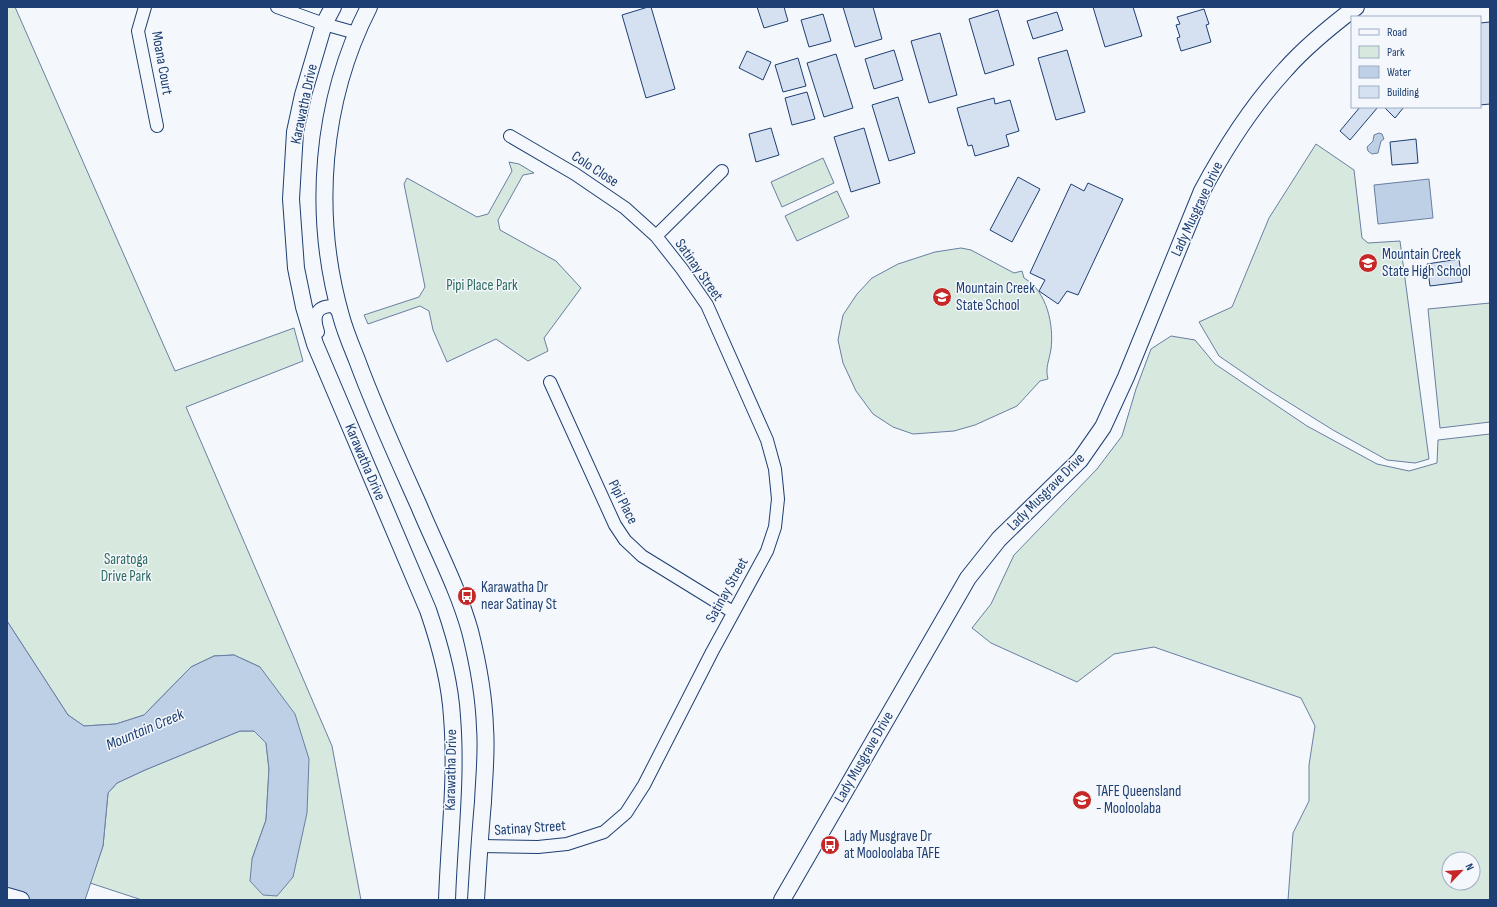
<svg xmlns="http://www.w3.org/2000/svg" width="1497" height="907" viewBox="0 0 1497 907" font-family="'Sofia Sans Condensed',sans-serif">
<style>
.green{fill:#d7e8df;stroke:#687fa3;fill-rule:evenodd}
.water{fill:#bed0e5;stroke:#687fa3}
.building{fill:#d5e0f0;stroke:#1d3f73}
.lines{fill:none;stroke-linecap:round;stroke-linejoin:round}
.street-casing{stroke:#1d3f73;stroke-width:14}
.secondary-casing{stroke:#1d3f73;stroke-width:18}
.street{stroke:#f4f7fb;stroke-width:12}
.secondary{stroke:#f4f7fb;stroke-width:16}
.labels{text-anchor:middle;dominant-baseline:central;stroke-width:3;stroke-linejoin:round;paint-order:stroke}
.street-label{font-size:15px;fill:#1d3f73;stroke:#f4f7fb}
.poi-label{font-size:15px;fill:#1d3f73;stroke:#f4f7fb;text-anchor:start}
.park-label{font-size:15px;fill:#2c6c60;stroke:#f4f7fb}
.water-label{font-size:16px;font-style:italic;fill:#1d3f73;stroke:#f4f7fb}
</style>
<rect width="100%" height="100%" fill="#f4f7fb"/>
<path class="green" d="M7,7H15L175,371L294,328L303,361L186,407L332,746L361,900H142L90,883L103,846L108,793L117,783L145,770L240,731H254L266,743L269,769L266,820L252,859L293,877L260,667L234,655L214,656L191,667L144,715L116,724L84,726L68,715L7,621Z
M1316,144L1354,170L1362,238L1368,243L1400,241L1429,459L1415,463L1387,460L1333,430L1267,389L1219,356L1199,322L1232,307L1269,218Z
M823,158L834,183L782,207L771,182Z
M509,162L519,164L534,173L523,175L498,220L500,230L556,261L581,288L544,338L548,351L528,361L496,339L447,362L433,330L429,311L420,306L368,324L364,315L419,297L425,287L404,184L407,178L477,217L488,214L512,171Z
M837,191L849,217L797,241L785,216Z
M961,248L971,250L1014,273L1022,271L1024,278C1047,291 1054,325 1051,349C1049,362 1045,367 1048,379L1040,381L1017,406L975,425L954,431L913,434L893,427L873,414L856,391L843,363L838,340L843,315L857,294L872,278L898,264L935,252Z
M1490,303V422L1440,428L1428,309Z
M1171,336L1195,340L1215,364L1307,426L1377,464L1409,471L1437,463L1438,440L1490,434V900H1288L1293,833L1309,801V765L1315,726L1301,698L1154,647L1114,654L1077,682L991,643L972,628L991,604L1014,555L1097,469L1122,436L1136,389L1151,349ZM1449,859H1473V883H1449Z"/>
<path class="water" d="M1379,133L1382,134L1384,139L1381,141L1378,153L1372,154L1368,151L1367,147L1373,141L1374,135Z
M1429,179L1433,218L1378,224L1374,185Z
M7,621L68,715L84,726L116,724L144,715L191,667L214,656L234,655L260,667L295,714L309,759L307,813L293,877L277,896L263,895L250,881L252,859L266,820L269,769L266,743L254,731H240L145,770L117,783L108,793L103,846L85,900H7Z"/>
<path class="building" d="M648,7H651L675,89L646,98L622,15Z
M757,7H784L788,21L764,28Z
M843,7H873L882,39L855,47Z
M1093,7H1133L1142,36L1105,47Z
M1204,9L1209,24L1206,25L1211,42L1181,51L1177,38L1180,37L1176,25L1180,24L1177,17Z
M998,10L1014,65L985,74L969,19Z
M1057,12L1063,30L1033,39L1027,21Z
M823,14L831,41L809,47L801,20Z
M1490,22V104L1480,105V23Z
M940,33L957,95L929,103L911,41Z
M894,50L903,80L874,89L865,59Z
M1067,50L1085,112L1056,120L1038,58Z
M747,51L771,62L763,80L739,68Z
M836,54L853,108L824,117L807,63Z
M798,58L806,86L783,92L775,65Z
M807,92L815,119L792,125L785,98Z
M898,97L915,153L889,161L872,105Z
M994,98L995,104L1010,100L1019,131L1006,135L1009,146L975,156L972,145L968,146L957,108Z
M1360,107H1378L1350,140L1340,131Z
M1384,107H1404L1395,118Z
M771,128L779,155L756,162L749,134Z
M864,128L880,183L851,192L834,137Z
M1416,139L1418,163L1392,165L1390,142Z
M1018,177L1040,189L1012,242L990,230Z
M1088,183L1123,199L1078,295L1067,291L1058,304L1039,291L1045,280L1030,273L1071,184L1084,191Z
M1459,259L1462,282L1430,286L1427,264Z"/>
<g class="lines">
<defs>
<path id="street" d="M145,7L138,31L157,126
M277,7L324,24L356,33
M656,236L722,171
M318,332C313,317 315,306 333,306L341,315
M550,382L615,525L625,540L642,556L733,612
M480,846L538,847L567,844L604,832L626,813L644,785L712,652L767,551L775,527L778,499L775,469L767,440L707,305L682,269L656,236L625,208L575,174L510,136"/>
<path id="secondary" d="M333,7L324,24L303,95L295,132L291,199L296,268L304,307L315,344L428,610C440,645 450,680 452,717C457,777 449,840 447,900
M369,7C321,101 312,214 341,316C345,331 351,345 357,360C375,409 397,457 419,506C436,547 458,588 470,631C478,663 484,695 485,728C487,752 484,777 483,802C480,835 478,867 476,900
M7,896L21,900
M782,900L968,578L999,539L1080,460L1103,427L1126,377L1202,191C1225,148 1252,106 1285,70C1306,46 1331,26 1356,7"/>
</defs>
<use href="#street" class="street-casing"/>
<use href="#secondary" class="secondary-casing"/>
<use href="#street" class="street"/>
<use href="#secondary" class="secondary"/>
</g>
<defs>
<symbol id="school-disc" viewBox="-11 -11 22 22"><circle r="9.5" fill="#c62828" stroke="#f4f7fb"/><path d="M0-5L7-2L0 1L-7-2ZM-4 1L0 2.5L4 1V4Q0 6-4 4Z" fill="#fff"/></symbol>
<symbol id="bus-disc" viewBox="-11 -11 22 22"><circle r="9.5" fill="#c62828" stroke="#f4f7fb"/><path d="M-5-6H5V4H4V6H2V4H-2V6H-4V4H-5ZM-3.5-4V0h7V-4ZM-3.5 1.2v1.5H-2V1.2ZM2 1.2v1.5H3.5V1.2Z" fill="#fff"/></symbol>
<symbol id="university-disc" viewBox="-11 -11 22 22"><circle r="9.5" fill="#c62828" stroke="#f4f7fb"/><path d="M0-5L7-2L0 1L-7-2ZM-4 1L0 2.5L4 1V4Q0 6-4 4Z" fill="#fff"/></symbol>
</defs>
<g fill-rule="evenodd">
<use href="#school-disc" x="1357" y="252" width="22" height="22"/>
<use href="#school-disc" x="931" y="286" width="22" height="22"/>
<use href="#bus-disc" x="456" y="585" width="22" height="22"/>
<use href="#university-disc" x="1071" y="789" width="22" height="22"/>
<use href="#bus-disc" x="819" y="834" width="22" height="22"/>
</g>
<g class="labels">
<g class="street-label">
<text transform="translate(162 63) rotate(80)">Moana Court</text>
<text transform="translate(304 104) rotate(-78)">Karawatha Drive</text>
<text transform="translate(595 169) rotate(33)">Colo Close</text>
<text transform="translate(1197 209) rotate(-65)">Lady Musgrave Drive</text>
<text transform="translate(699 270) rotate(55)">Satinay Street</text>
<text transform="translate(365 462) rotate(67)">Karawatha Drive</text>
<text transform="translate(1046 492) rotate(-45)">Lady Musgrave Drive</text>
<text transform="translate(623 502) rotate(63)">Pipi Place</text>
<text transform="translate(727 590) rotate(-61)">Satinay Street</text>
<text transform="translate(864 757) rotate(-60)">Lady Musgrave Drive</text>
<text transform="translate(451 770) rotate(-89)">Karawatha Drive</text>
<text transform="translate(530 828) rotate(-4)">Satinay Street</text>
</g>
<g class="poi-label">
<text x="1382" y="254">Mountain Creek<tspan x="1382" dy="17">State High School</tspan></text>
<text x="956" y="288">Mountain Creek<tspan x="956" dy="17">State School</tspan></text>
<text x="481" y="587">Karawatha Dr<tspan x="481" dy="17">near Satinay St</tspan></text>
<text x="1096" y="791">TAFE Queensland<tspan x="1096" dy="17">- Mooloolaba</tspan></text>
<text x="844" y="836">Lady Musgrave Dr<tspan x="844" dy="17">at Mooloolaba TAFE</tspan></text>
</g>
<g class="park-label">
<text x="482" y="285">Pipi Place Park</text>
<text x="126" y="559">Saratoga<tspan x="126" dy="17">Drive Park</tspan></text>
</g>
<g class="water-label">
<text transform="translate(145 730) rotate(-23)">Mountain Creek</text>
</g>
</g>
<rect width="1497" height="907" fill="none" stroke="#1d3f73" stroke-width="16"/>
<rect x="1351" y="16" width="130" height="92" fill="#f4f7fb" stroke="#9eadc5"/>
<rect x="1359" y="29" width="20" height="6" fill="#f4f7fb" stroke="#9eadc5"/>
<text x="1387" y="36" font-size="12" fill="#1d3f73">Road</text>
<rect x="1359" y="46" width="20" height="12" fill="#d7e8df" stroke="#9eadc5"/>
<text x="1387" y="56" font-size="12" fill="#1d3f73">Park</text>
<rect x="1359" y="66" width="20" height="12" fill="#bed0e5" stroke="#9eadc5"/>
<text x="1387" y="76" font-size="12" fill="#1d3f73">Water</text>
<rect x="1359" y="86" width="20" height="12" fill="#d5e0f0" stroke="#9eadc5"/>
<text x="1387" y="96" font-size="12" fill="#1d3f73">Building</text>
<g transform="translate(1461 871) rotate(65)"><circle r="19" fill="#f4f7fb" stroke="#9eadc5"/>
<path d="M0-3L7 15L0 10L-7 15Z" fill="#c62828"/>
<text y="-6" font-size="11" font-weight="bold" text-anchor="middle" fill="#1d3f73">N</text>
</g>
</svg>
